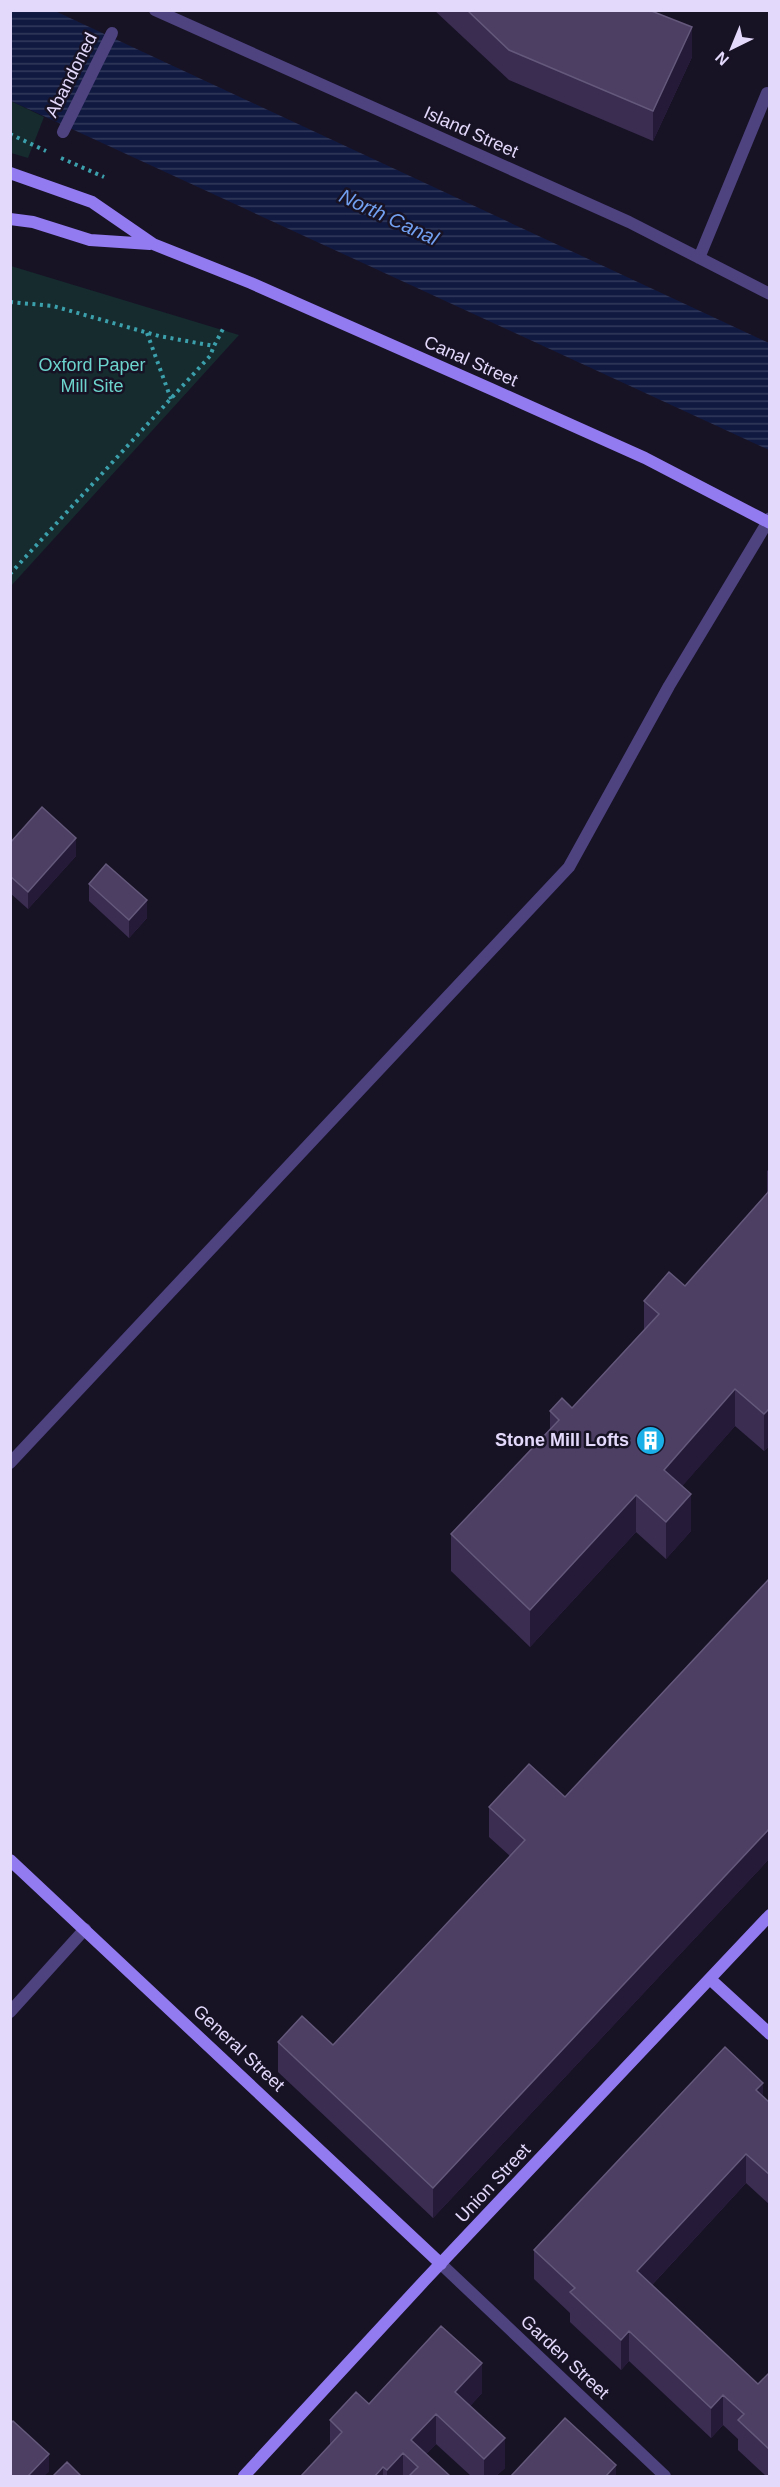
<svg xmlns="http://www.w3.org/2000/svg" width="780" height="2487" viewBox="0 0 780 2487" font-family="Arial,sans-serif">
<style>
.park{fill:#152b2e}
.water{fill:url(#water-rules)}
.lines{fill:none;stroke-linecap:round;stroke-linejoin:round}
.path{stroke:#3ca0ac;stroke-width:4;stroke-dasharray:3 4.5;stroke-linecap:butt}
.service{stroke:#4e427f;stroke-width:12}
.minor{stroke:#4e427f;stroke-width:12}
.secondary{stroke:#927af1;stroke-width:12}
.wall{fill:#3a2d51}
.shaded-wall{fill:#251a38}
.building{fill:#4c3f63;stroke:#64587b;stroke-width:1.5}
.labels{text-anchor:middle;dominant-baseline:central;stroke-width:5;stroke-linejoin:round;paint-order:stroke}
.street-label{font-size:18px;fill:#e3d9fb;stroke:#181225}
.park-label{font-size:18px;fill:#6cd4cc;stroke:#181225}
.poi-label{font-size:18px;font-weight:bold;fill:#e3d9fb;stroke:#181225;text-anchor:end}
.water-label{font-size:20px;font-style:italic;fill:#72a0f0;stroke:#181225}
</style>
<defs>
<pattern id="water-rules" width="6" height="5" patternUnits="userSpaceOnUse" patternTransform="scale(1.5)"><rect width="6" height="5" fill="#101940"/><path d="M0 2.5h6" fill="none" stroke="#333a5c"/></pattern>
</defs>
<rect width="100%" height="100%" fill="#181225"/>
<path class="park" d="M11,101L44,117L28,158L11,153Z
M11,266L239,335L11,586L10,266Z"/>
<path class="water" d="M10,11H55L769,343V450L11,101Z"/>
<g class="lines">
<path class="path" d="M10,134L46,151
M61,158L104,177
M10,302L53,306L159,336L214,346L224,327
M147,333L171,399
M10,574L210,356L214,346"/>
<path class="service" d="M63,132L112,33"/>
<path class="minor" d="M155,10L629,222L770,294
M699,258L767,93
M10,1463L569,867L669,686L770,518
M10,2012L85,1929
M441,2264L665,2476"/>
<path class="secondary" d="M10,173L92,202L153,244L251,283L491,389L645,458L770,523
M10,219L33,222L90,240L150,244
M10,1860L441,2264
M710,1979L770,2034
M244,2476L425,2280L770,1915"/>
</g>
<path class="wall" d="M434,10H649L692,57L653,141L509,80Z
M10,843L76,856L28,909L10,893Z
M89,884L147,918L129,938L89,901Z
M770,1168V1445L764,1451L735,1426L682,1486L691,1531L666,1559L636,1532L530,1647L451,1571V1534L550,1430V1411L572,1408L644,1330V1301L685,1286L767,1193V1171Z
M770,1578V1858L433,2218L278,2072V2042L333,2045L510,1856L489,1837V1807L565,1797Z
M763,2097L770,2103V2205L746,2183L652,2285L758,2384L770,2372V2476H766L738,2450V2439L723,2425L711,2438L629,2361L621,2370L570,2322V2313L534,2279V2250Z
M482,2393L470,2406L505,2468L496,2476H471L436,2444L426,2454L450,2476H301L330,2445V2420L369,2404Z"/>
<path class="shaded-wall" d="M692,27V57L653,141V111Z
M76,838V856L28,909V892Z
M147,900V918L129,938V920Z
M735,1389V1426L664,1507V1470Z
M770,1408V1445L764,1451V1414Z
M691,1494V1531L666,1559V1522Z
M636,1495V1532L530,1647V1610Z
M770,1828V1858L433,2218V2188Z
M763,2083V2113L756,2090Z
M746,2154V2183L637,2301V2271Z
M629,2331V2361L621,2370V2340Z
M482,2363V2393L455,2422V2392Z
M723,2395V2425L711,2438V2408Z
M436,2414V2444L416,2465L411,2440Z
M505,2438V2468L496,2476H484V2459Z
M403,2453V2476H387V2470Z
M49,2454V2472L44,2476H28Z
M616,2465V2476H606Z
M383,2467V2476H375Z"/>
<path class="building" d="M467,10H649L692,27L653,111L509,50Z
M42,807L76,838L28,892L10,876V843Z
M106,864L147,900L129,920L89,884Z
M770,1190V1408L764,1414L735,1389L664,1470L691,1494L666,1522L636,1495L530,1610L451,1534L559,1420L550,1411L562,1398L572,1408L659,1314L644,1301L669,1272L685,1286Z
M770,1578V1828L433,2188L278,2042L302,2016L333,2045L525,1840L489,1807L529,1764L565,1797Z
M725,2047L763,2083L756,2090L770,2103V2175L746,2154L637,2271L758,2384L770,2372V2450L738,2420L744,2414L723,2395L711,2408L629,2331L621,2340L570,2292L575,2288L534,2250Z
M441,2326L482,2363L455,2392L505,2438L484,2459L436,2414L411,2440L450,2476H409L418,2467L403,2453L387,2470L383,2467L375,2476H301L342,2432L330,2420L356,2392L369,2404Z
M565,2418L616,2465L606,2476H511Z
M13,2421L49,2454L28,2476H10V2424Z
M67,2462L81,2476H53Z"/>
<defs>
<symbol id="building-disc" viewBox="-11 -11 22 22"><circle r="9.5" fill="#1aafe7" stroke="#181225"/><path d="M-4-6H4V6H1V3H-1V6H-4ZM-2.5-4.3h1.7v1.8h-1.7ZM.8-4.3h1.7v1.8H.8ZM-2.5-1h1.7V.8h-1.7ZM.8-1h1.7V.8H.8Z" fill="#fff"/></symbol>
</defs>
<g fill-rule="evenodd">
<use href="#building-disc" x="634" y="1424" width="33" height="33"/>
</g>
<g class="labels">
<g class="street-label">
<text transform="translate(71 75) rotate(-63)">Abandoned</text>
<text transform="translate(471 132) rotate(24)">Island Street</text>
<text transform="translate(471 361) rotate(24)">Canal Street</text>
<text transform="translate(239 2048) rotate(43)">General Street</text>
<text transform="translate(493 2183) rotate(-47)">Union Street</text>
<text transform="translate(565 2357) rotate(43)">Garden Street</text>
</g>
<g class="park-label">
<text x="92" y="365">Oxford Paper<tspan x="92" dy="21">Mill Site</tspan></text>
</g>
<g class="poi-label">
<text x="629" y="1440">Stone Mill Lofts</text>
</g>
<g class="water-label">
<text transform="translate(389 217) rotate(25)">North Canal</text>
</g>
</g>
<rect width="780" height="2487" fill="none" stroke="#e3d9fb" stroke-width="24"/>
<g transform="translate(732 48) rotate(223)" stroke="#181225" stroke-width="4.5" paint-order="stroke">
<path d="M0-4.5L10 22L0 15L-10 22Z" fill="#e3d9fb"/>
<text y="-9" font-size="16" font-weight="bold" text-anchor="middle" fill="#e3d9fb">N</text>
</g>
</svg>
